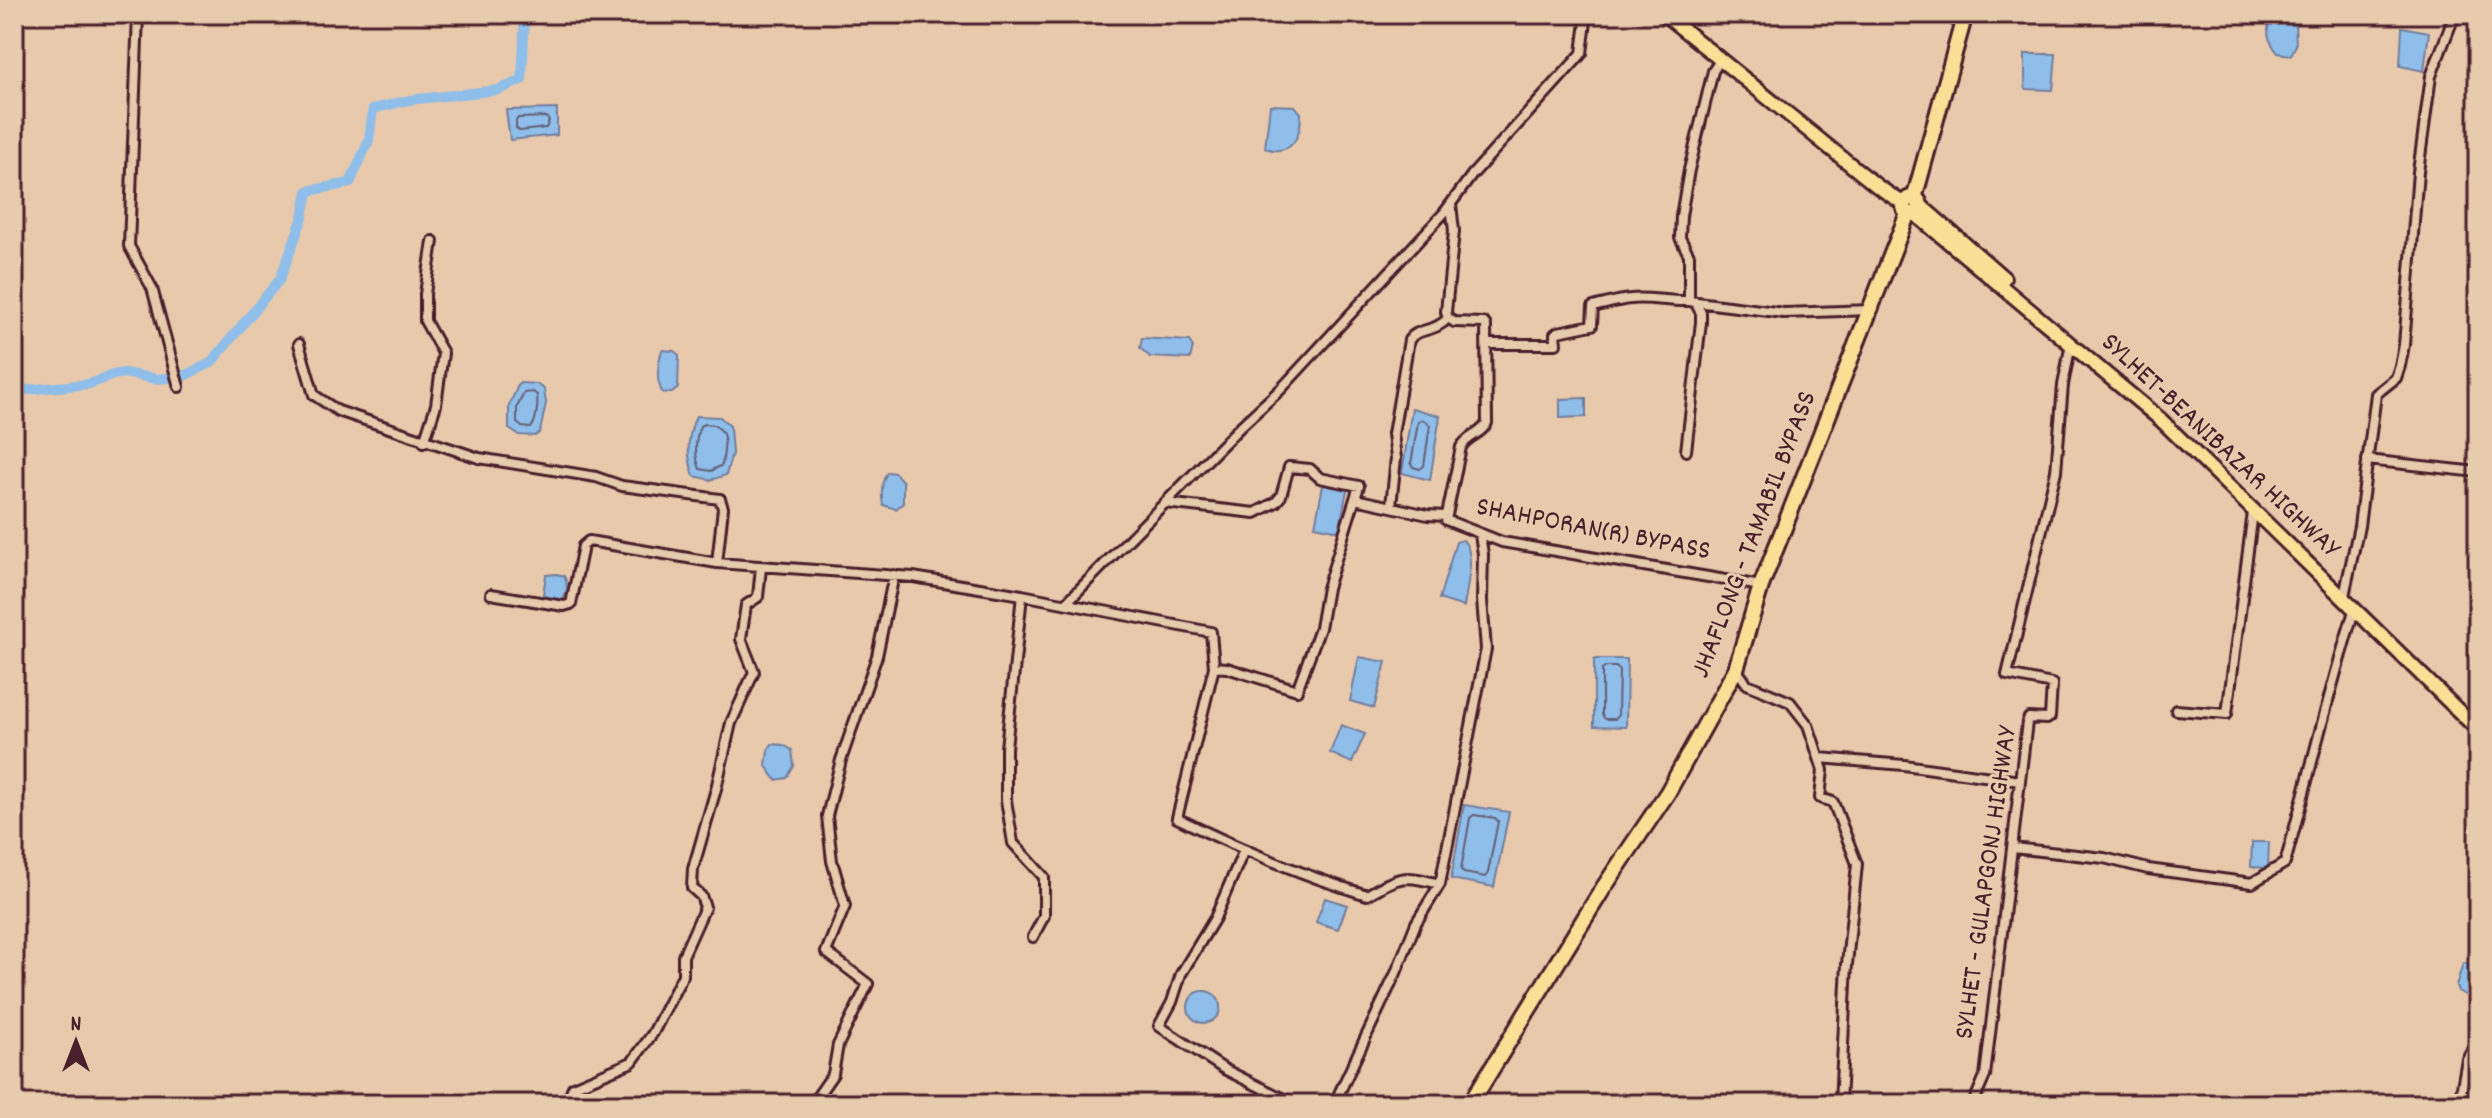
<svg xmlns="http://www.w3.org/2000/svg" width="2492" height="1118" viewBox="0 0 2492 1118" font-family="Dekko,sans-serif">
<style>
.water{fill:#8ebee9;stroke:#737e9d;stroke-width:2}
.lines{fill:none;stroke-linecap:round;stroke-linejoin:round}
.shore{stroke:#655f77;stroke-width:2}
.canal{stroke:#8ebee9;stroke-width:10}
.minor-casing{stroke:#4a1f2b;stroke-width:14}
.primary-casing{stroke:#4a1f2b;stroke-width:18}
.trunk-casing{stroke:#4a1f2b;stroke-width:20}
.minor{stroke:#e6cbad;stroke-width:8}
.primary{stroke:#fbdf96;stroke-width:12}
.trunk{stroke:#fbdf96;stroke-width:14}
.labels{text-anchor:middle;dominant-baseline:central;stroke-width:6;stroke-linejoin:round;paint-order:stroke}
.street-label{font-size:28px;fill:#4a1f2b;stroke:#e6cbad}
</style>
<rect width="100%" height="100%" fill="#e9c9ac"/>
<filter id="ink" filterUnits="userSpaceOnUse"><feTurbulence type="fractalNoise" baseFrequency=".0125" numOctaves="2"/><feDisplacementMap in="SourceGraphic" scale="16" xChannelSelector="R" yChannelSelector="G"/><feConvolveMatrix kernelMatrix="1 2 1 2 8 2 1 2 1" color-interpolation-filters="sRGB"/></filter>
<g filter="url(#ink)">
<path class="water" d="M2276,18L2295,22L2296,45L2291,55L2278,53C2270,43 2266,35 2269,22Z
M2402,27L2429,32L2424,71L2400,66Z
M2025,54H2056L2053,90L2025,89Z
M1270,105L1295,106L1301,113C1301,136 1293,157 1265,148Z
M557,109V135L510,140L506,110Z
M1142,338L1189,341L1193,347L1190,359L1150,357L1140,348Z
M662,350L674,351L679,355L678,388L672,393H663C655,382 658,363 662,350Z
M519,383L537,384L544,389L546,403L540,432L535,436L519,435L509,429V406Z
M1586,398V417L1560,418V399Z
M1412,408L1440,416L1430,480L1402,473Z
M696,416L720,417L730,426L732,454L726,475L711,480L694,476C686,454 687,437 696,416Z
M888,472L895,473L903,482V503L896,509L883,505C881,495 881,479 888,472Z
M1323,485L1347,490L1339,531L1315,526Z
M1463,540C1477,554 1466,589 1464,607L1439,599L1456,542Z
M557,574L564,576C569,584 567,595 561,602L547,600L543,595L546,575Z
M1359,657L1386,662L1374,708L1350,701Z
M1594,659H1627L1626,727L1594,726Z
M1341,725L1365,734L1352,763L1330,753Z
M772,744L783,745L792,750L794,766L787,778L776,780L766,766L768,750Z
M1464,805L1509,812L1494,887L1451,879Z
M2252,842H2269L2268,868L2251,867Z
M1325,898L1347,905L1338,929L1316,922Z
M2463,963H2471L2478,968V998L2474,1000L2458,991L2456,986Z
M1188 1007a16 16 0 1 1 32 0a16 16 0 1 1-32 0Z"/>
<g class="lines">
<path class="shore" d="M546,117L549,121L546,128L520,131L516,128V121L518,118Z
M533,392L537,395C538,405 537,420 531,428L522,427L517,423V407L524,393Z
M1422,419L1430,425L1424,466L1420,469L1413,467L1411,464L1418,422Z
M704,424C730,424 725,446 722,465L711,471L700,469C694,455 695,441 700,426Z
M1606,667H1616L1619,670L1618,715L1615,719H1605L1602,715V670Z
M1474,815L1495,818L1498,821L1488,873L1485,877L1464,873L1461,870L1470,818Z"/>
<path class="canal" d="M14,391L89,384L113,375L124,373L157,379L184,376L211,363L280,279L303,217L308,191L350,183L369,140L373,109L409,100L498,90L522,80L525,14"/>
<defs>
<path id="minor" d="M138,14L129,246L152,288L179,387
M1721,59L1713,71L1689,170L1681,216L1680,238L1689,255V301L1784,313L1871,310
M1451,204L1454,231L1446,312L1448,318L1454,322L1484,323L1486,326L1487,423C1481,435 1468,435 1461,447L1446,520L1502,542L1761,586
M299,344L314,395L338,411L479,458L596,477L622,486L720,499L723,508L717,563
M1487,344H1556L1555,334L1558,332L1592,325L1593,307C1606,304 1618,300 1631,299C1649,297 1670,302 1689,301
M424,442L436,405L443,353L425,321V294L433,241
M1686,451L1701,322V313L1695,302
M2367,460L2478,472
M1355,499L1428,515L1446,516
M1165,503L1255,513L1276,502L1281,496L1289,467L1310,469L1320,478L1359,486L1327,588L1320,628L1297,690L1227,668L1214,667
M1391,506L1396,458L1393,434L1409,340C1418,327 1435,333 1448,318
M491,594L564,606L571,604L583,546L589,541L717,563L913,577L1022,595L1211,632L1214,667L1177,818C1238,848 1301,875 1367,895C1400,876 1403,874 1440,884
M1022,595L1006,748V800L1013,843L1044,877V916L1033,937
M2344,596L2359,526L2376,394L2396,378L2400,366L2404,345L2418,172L2431,76L2455,14
M1066,603L1241,426L1281,389L1444,213L1472,175L1577,59L1582,53L1587,14
M1736,669L1747,684L1790,702L1808,725L1823,770L1820,798L1833,802L1857,864L1847,964L1840,1104
M2176,710L2227,714L2253,512
M1820,758L1904,765L2020,781
M2013,848L2104,858L2148,869L2252,883L2285,863C2309,778 2328,692 2355,608
M1244,850L1215,918L1181,974L1172,1002L1159,1026L1224,1069L1294,1104
M566,1104L573,1087L632,1062L653,1033L683,975V956L705,907L701,896L692,888L693,869L716,789L731,723L754,672L741,639L746,605L758,597L761,567
M812,1104L833,1074L838,1045L868,984L826,952L845,906L832,861L827,816L841,760L877,656L894,575
M1331,1104L1336,1100L1396,973L1416,923L1440,884L1486,649L1482,600L1483,554L1480,535
M1973,1104L1985,1076L2027,722L2029,718L2047,719L2050,717L2052,684L2007,675L2056,471L2063,385L2071,343
M2459,1104L2467,1059L2478,1038"/>
<path id="primary" d="M1664,14L1877,186L1904,204
M1919,204L2004,278
M1915,214L2161,420L2478,730"/>
<path id="trunk" d="M1904 206a8 8 0 1 1 16 0a8 8 0 1 1-16 0Z
M1914,199L1965,14
M1470,1104L1604,887L1668,792L1736,669L1761,586L1908,213"/>
</defs>
<use href="#minor" class="minor-casing"/>
<use href="#primary" class="primary-casing"/>
<use href="#trunk" class="trunk-casing"/>
<use href="#minor" class="minor"/>
<use href="#primary" class="primary"/>
<use href="#trunk" class="trunk"/>
</g>
</g>
<g class="labels">
<g class="street-label">
<text transform="translate(2219 447) rotate(43)">SYLHET-BEANIBAZAR HIGHWAY</text>
<text transform="translate(1593 531) rotate(11)">SHAHPORAN(R) BYPASS</text>
<text transform="translate(1756 535) rotate(-69)">JHAFLONG - TAMABIL BYPASS</text>
<text transform="translate(1988 883) rotate(-82)">SYLHET - GULAPGONJ HIGHWAY</text>
</g>
</g>
<rect width="2492" height="1118" fill="none" stroke="#e6cbad" stroke-width="48"/>
<rect x="24" y="24" width="2444" height="1070" fill="none" stroke="#4a1f2b" stroke-width="3" filter="url(#ink)"/>
<g transform="translate(76 1042)" stroke="#e6cbad" stroke-width="6" paint-order="stroke">
<path d="M0-6L14 30L0 20L-14 30Z" fill="#4a1f2b"/>
<text y="-12" font-size="22" font-weight="bold" text-anchor="middle" fill="#4a1f2b">N</text>
</g>
</svg>
